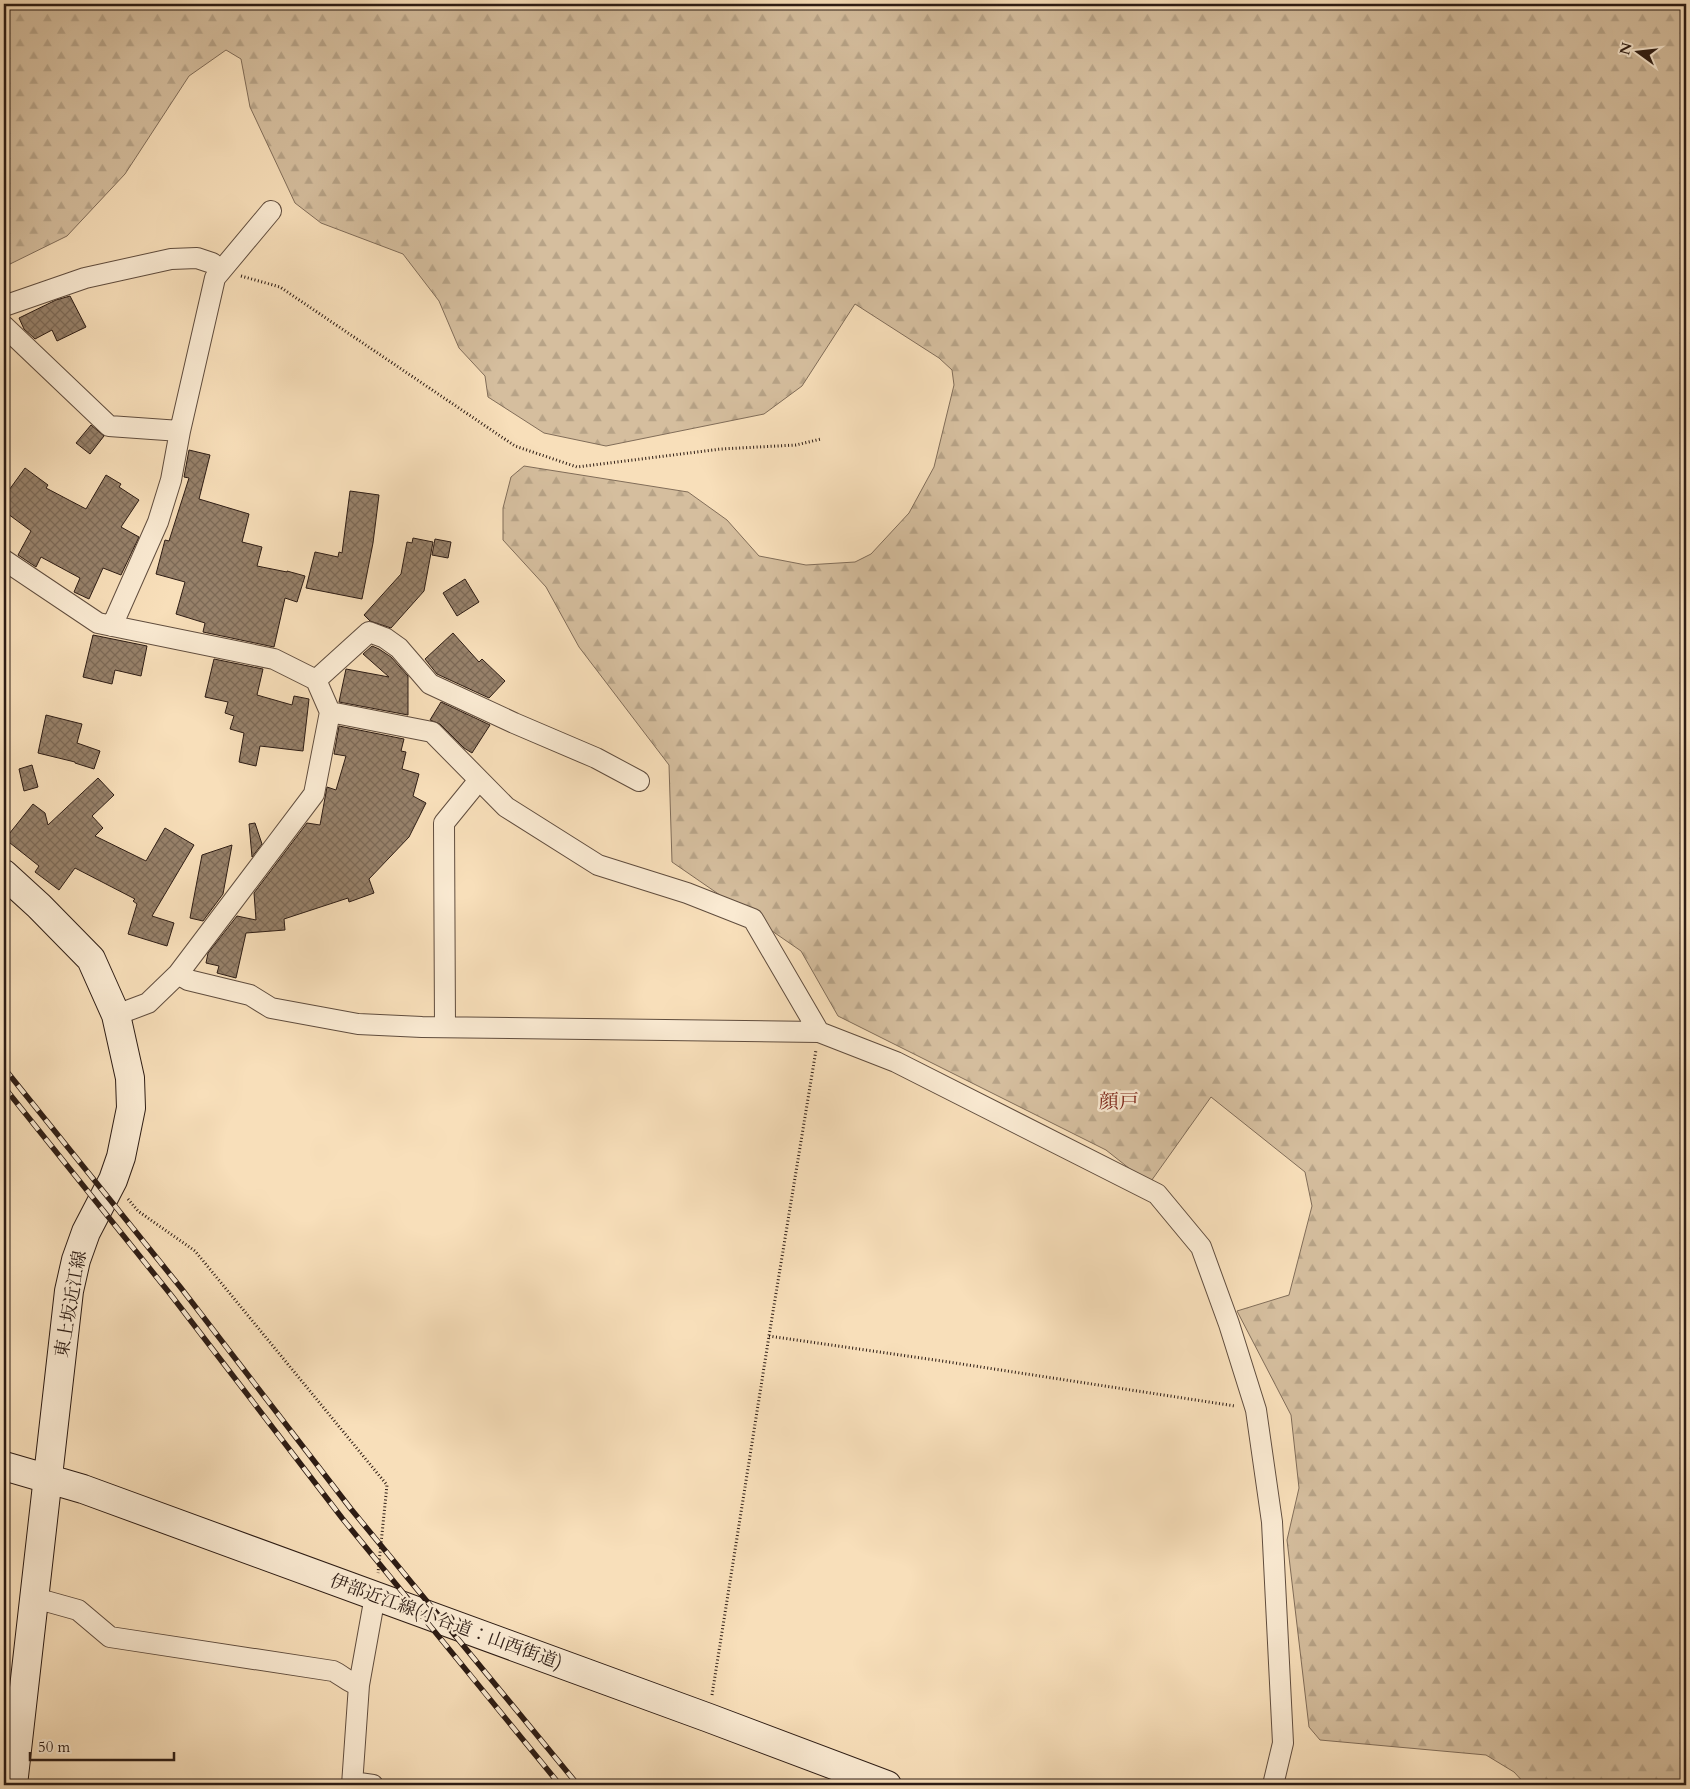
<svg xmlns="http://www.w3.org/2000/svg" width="1690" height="1789" viewBox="0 0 1690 1789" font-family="Cardo,'Noto Serif JP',serif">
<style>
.forest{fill:url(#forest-firs);stroke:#816d59}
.building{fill:url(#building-cross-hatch);stroke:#2d1c14}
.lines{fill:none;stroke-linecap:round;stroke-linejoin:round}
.street-casing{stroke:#604d3e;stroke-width:22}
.secondary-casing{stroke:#2d1c14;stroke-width:30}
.path{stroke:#2d1c14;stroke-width:3;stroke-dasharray:1 2.5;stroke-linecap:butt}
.street{stroke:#faead2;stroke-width:20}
.secondary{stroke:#faead2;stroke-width:28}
.rail-casing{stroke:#2d1c14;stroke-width:5.5}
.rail{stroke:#faead2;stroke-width:4;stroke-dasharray:11;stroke-linecap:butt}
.labels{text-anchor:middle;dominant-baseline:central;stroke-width:5;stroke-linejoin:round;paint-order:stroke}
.street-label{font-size:18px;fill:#2d1c14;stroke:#faead2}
.quarter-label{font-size:20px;fill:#7a1f14;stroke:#faead2}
</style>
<defs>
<pattern id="forest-firs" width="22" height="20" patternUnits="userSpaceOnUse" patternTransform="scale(1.25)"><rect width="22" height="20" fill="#d5be9e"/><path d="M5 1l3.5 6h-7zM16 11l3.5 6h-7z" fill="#b7a387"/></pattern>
<pattern id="building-cross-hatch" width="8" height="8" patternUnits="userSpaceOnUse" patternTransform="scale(1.25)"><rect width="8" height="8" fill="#97816a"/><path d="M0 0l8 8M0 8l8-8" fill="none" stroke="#7c6956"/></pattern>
</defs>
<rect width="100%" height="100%" fill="#f8dfba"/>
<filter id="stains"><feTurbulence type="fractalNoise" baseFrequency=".004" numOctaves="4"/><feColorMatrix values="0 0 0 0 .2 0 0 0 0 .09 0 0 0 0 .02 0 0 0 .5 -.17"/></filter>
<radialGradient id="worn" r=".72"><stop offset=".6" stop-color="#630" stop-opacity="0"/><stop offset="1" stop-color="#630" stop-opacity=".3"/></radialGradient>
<path class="forest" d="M4,4H1686V1785H1526L1514,1772L1486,1755L1320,1740L1309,1727L1287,1540L1299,1488L1291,1415L1237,1311L1289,1295L1312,1206L1305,1172L1211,1097L1149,1184L1106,1150L838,1016L801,951L672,862L669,765L579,647L546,587L503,540V508L511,477L524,466L688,492L727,520L759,556L806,565L855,562L871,554L909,513L934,467L954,385L952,370L939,358L855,304L802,386L764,414L606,446L544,433L488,397L485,376L459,348L439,301L403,254L321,223L295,203L250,107L241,59L226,50L189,76L125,174L67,236L4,267Z"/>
<path class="building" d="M70,296L86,327L57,341L52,330L35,339L24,329L19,318L56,300Z
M91,425L104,436L90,454L76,443Z
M189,450L210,455L199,499L249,514L242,542L262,547L257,566L287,572V571L305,576L297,602L285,598L274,647L203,632L205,623L176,614L185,582L156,574L165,540L169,541L189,478L184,477Z
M25,468L48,485L46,488L86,509L106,475L121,484L119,487L139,500L121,527L139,537L121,575L103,568L89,599L74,592L80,578L41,557L36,567L18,555L31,531L4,511V497Z
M350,491L379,495L373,543L362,599L306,588L315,552L338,557L339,552L342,553Z
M413,538L433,542L424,591L391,628L370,621L364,615L401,574L407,542L412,543Z
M435,539L451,542L448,558L432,555Z
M465,579L479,602L457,616L443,593Z
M453,633L479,662L482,659L505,681L489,698L437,674L425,659Z
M93,635L147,646L141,676L115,670L112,684L83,677Z
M372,646L379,649L391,657L408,676V715L339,702L346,669L389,677L363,654Z
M214,659L263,669L257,695L292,705L294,696L309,699L303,751L260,746L256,766L239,762L244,733L230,729L234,716L225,713L228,702L205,697Z
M441,702L490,725L472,753L464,748L440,724L430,720Z
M46,715L82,724L77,743L100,751L94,769L75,763V762L38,753Z
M339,726L404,739L401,751L406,752L402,769L419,774L413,796L426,803L409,837L369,879L374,893L349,902L348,898L284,919L285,930L246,933L236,978L217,973L219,966L206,963L208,953L237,916L256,920L254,893L307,823L320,825L327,787L336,790L346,756L334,754Z
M32,765L38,787L24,791L19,769Z
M98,778L114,795L92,816L103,828L95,836L146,861L165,828L194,845L152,916L174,923L167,946L128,934L137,904L133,901L135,899L75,868L59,890L35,872L39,866L5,839L33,804L45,813L48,825Z
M255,823L262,844L252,857L249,824Z
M232,845L223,894L203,921L190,918L202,855Z"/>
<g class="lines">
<defs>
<path id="street" d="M4,306L85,278L171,259L197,258L212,263L221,270
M4,326L109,426L180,431
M4,560L98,623L274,659L316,680L330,712L314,794L178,974L148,1003L116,1015
M112,626L158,522L171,480L180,431L215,278L271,211
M316,680L369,632L385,638L399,648L430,684L514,723L596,758L639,781
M330,712L432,732L506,807L598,865L687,893L753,919L819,1032
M178,974L188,980L250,995L271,1008L358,1024L422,1027L819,1032L896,1062L1157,1194L1201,1247L1229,1324L1256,1410L1272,1522L1283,1743L1273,1785
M445,1027L444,823L479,780
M35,1598L78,1610L110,1637L333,1671C342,1675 350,1684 359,1685
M352,1782L373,1785
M352,1785L359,1685L375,1596"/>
<path id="secondary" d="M4,874L39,906L91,959L116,1015L130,1078L131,1108L121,1157L113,1180L86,1232L76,1260L69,1291L13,1785
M4,1466L83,1489L709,1718L887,1785"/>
</defs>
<use href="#street" class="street-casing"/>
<use href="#secondary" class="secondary-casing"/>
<path class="path" d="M241,276L280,287L515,446L577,467L721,449L796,445L821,439
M128,1199L138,1211L195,1251L387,1485L378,1573
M769,1336L942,1361L1235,1406
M712,1695L769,1336L816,1050"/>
<use href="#street" class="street"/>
<use href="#secondary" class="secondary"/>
<defs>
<path id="rail" d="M4,1068L181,1288L351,1509L578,1785
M4,1087L171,1295L342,1518L560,1785"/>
</defs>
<use href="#rail" class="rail-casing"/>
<use href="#rail" class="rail"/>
</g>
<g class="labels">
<g class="street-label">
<text transform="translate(71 1304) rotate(-80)">東上坂近江線</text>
<text transform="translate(446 1622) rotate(20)">伊部近江線(小谷道：山西街道)</text>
</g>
<g class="quarter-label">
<text x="1119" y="1101">顔戸</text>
</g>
</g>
<rect width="1690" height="1789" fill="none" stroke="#f8dfba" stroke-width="20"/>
<rect x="5" y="5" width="1680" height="1779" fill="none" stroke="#2d1c14" stroke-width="2.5"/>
<rect x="10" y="10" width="1670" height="1769" fill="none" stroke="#2d1c14"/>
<g transform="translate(1638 52) rotate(285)" stroke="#faead2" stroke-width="4" paint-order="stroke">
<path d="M0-4L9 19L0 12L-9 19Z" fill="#2d1c14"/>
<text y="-8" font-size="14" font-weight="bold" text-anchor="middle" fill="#2d1c14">N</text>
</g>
<path d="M30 1752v8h144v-8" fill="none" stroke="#2d1c14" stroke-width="2.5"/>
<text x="38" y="1752" font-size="15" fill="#2d1c14" stroke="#faead2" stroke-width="4" paint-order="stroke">50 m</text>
<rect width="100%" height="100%" filter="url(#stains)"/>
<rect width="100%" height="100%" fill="url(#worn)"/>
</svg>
